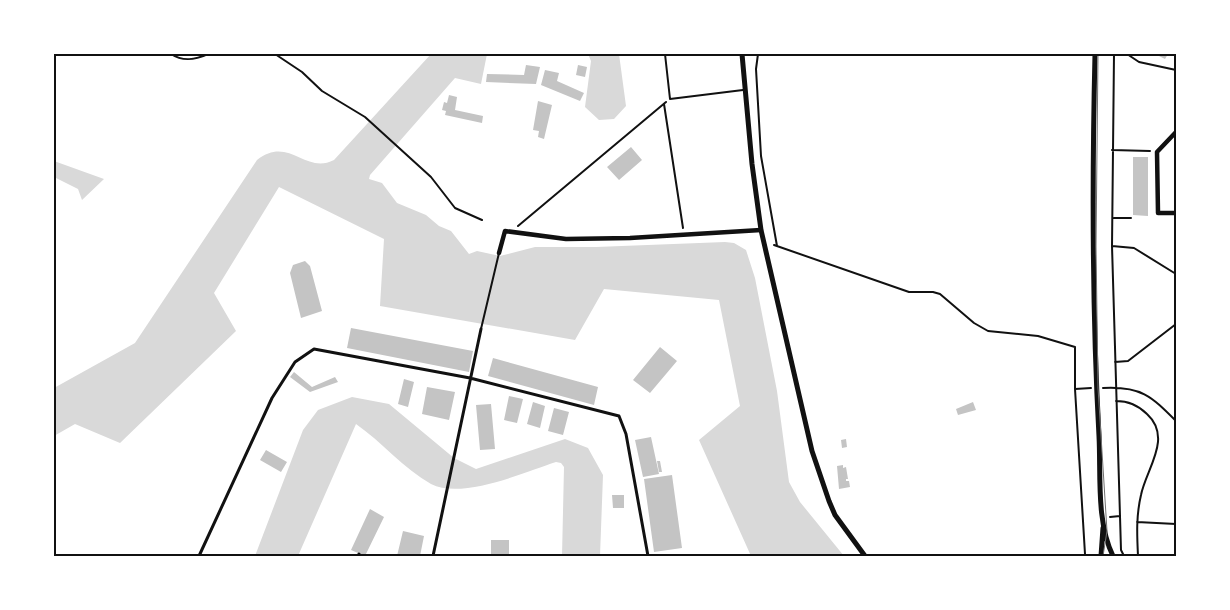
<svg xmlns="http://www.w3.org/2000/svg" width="1230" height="610" viewBox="0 0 1230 610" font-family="'DM Sans',sans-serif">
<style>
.water{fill:#d9d9d9}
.building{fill:#c4c4c4}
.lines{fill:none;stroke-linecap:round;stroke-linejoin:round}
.path{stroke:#111;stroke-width:2}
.service{stroke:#111;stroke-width:2}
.pedestrian{stroke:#111;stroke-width:3}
.minor{stroke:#111;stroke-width:4.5}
.tertiary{stroke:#111;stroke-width:5}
.tram{stroke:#707070;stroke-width:1}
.neatline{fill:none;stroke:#111;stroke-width:2}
</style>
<rect width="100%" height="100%" fill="#fff"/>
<path class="water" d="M431,54H487L481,84L455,78L370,175L369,179L382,183L397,203L426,215L439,226L451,231L469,254L477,251L500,256L535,247H596L725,242L734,243L746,250L755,278L777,391L789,482L800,502L844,556H751L699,440L740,406L719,300L604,289L575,340L380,306L384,239L279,187L214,293L236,331L120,443L75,424L54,436V388L135,343L257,160C289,135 305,175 334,160Z
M588,54H619L626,106L614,119L599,120L585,107L591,61Z
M54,161L104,179L82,200L78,189L54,177Z
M352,397L389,404L454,458L476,469L565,439L588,448L603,475L600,556H562L564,467L561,463L556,462C525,472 462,500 431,484C404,469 382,442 356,424L298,556H255L303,430L318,410Z"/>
<path class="building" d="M1155,54H1168L1165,59Z
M526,65L540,67L536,84L486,82L487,74L524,75Z
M578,65L587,67L585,77L576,75Z
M545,70L559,73L557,81L584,93L580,101L541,85Z
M449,95L457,97L455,110L483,116L482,123L445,115L446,111L442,110L444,102L447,103Z
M538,101L552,105L544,139L538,137L539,131L533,130Z
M631,147L642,160L619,180L607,167Z
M1133,157H1148V216L1133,215Z
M305,261L310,266L322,311L301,318L290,273L293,265Z
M351,328L473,351L469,372L347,348Z
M660,347L677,361L650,393L633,380Z
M493,358L598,387L594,405L488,376Z
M294,372L312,387L335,377L338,382L310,392L290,377Z
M404,379L414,382L408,407L398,404Z
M427,387L455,392L449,420L422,414Z
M509,396L523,399L517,423L504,420Z
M533,402L545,406L540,428L527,424Z
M973,402L976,410L958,415L956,409Z
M491,404L495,449L480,450L476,405Z
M554,408L569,412L563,435L548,431Z
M651,437L659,474L643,477L635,440Z
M846,439L847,447L842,448L841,440Z
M266,450L287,462L281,472L260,460Z
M657,461H660L662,472H659Z
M843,465V468L846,467L848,479H846V481H849L850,487L839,489L837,466Z
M672,475L682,548L654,552L644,479Z
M612,495H624V508H613Z
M370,509L384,517L365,556L351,550Z
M403,531L424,536L420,556H397Z
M491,540H509V556H491Z"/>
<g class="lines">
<path class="path" d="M171,54C183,62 195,60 208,54
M275,54L302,72L322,91L365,117L431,177L455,208L482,220
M758,54L756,69L761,156L777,246
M1114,54L1112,246L1121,550L1124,556
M1127,54L1139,62L1176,70
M664,104L683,228
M1112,150L1150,151
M1114,218H1131
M518,226L666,102
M774,245L909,292H933L940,294L974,323L988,331L1038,336L1075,347V389L1085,554
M1112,246L1134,248L1176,274
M1115,362L1128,361L1176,324
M1103,388C1141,386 1151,396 1176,421
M1075,389L1091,388
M1116,401C1129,401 1138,405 1147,414C1173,438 1146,469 1141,495C1136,516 1137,535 1138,556
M1110,517L1120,516
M1137,522L1176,524"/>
<path class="service" d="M665,54L670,99L743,90
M481,329L499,253"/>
<path class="pedestrian" d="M199,556L272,398L295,362L314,349L470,378L619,416L626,434L648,556
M358,556L359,554
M433,556L481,329"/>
<path class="minor" d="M1176,132L1157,152L1158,213H1176
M499,253L505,231L566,239L630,238L761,230"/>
<path class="tertiary" d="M742,54L752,164L761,230L812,451L829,501L835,515L865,556
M1095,54C1092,181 1092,309 1099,436C1101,475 1096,521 1113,556
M1101,556L1103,528"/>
<path class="tram" d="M1098,54L1096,246L1098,388L1107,531L1103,556"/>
</g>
<rect width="1230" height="610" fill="none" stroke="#ffffff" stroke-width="110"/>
<rect x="55" y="55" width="1120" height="500" class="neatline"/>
</svg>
